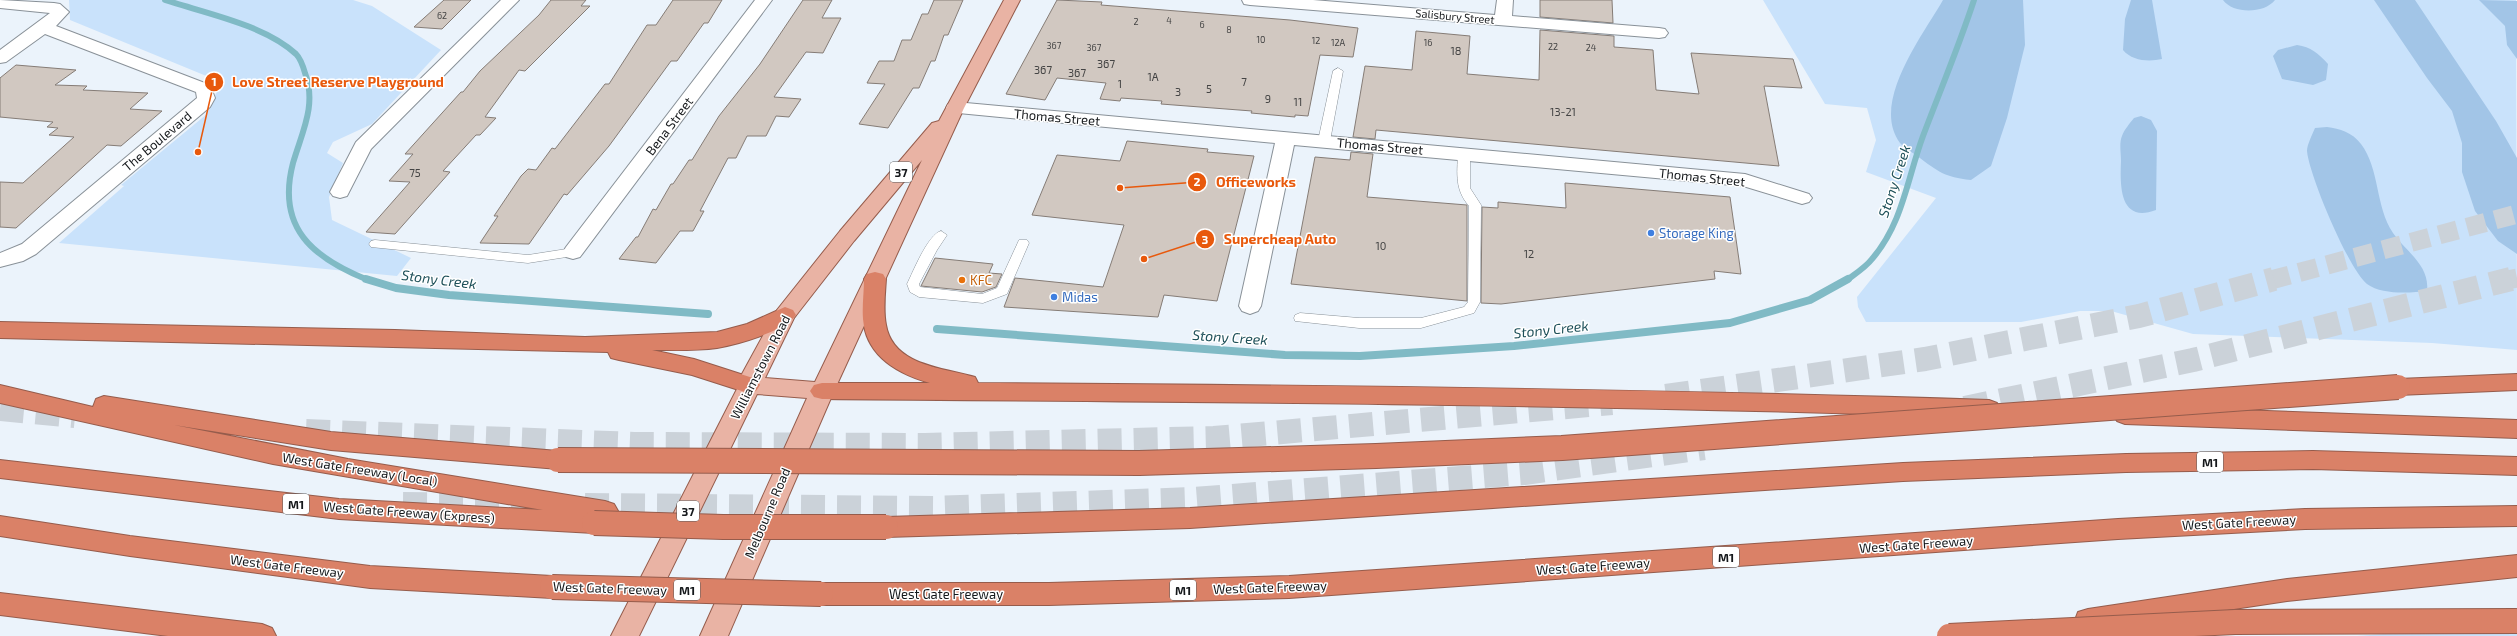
<svg xmlns="http://www.w3.org/2000/svg" width="2517" height="636" viewBox="0 0 2517 636" font-family="'Exo 2',sans-serif">
<style>
.green{fill:#c9e2fb}
.forest{fill:#a2c5e7}
.lines{fill:none;stroke-linecap:round;stroke-linejoin:round}
.stream-far1{stroke:#80bac5;stroke-width:6}
.stream{stroke:#80bac5;stroke-width:8}
.building{fill:#d1c8c1;stroke:#857c76}
.motorway-tunnel-far1{stroke:#cbd2d9;stroke-width:19;stroke-dasharray:19 10;stroke-linecap:butt}
.motorway-tunnel{stroke:#cbd2d9;stroke-width:24;stroke-dasharray:24 12;stroke-linecap:butt}
.service-casing{stroke:#899198;stroke-width:1}
.minor-casing{stroke:#899198;stroke-width:2}
.primary-casing{stroke:#955c4c;stroke-width:2}
.motorway-casing{stroke:#955c4c;stroke-width:2}
.service{fill:#fff;fill-rule:evenodd}
.minor{fill:#fff;fill-rule:evenodd}
.primary{fill:#e9b3a4;fill-rule:evenodd}
.motorway{fill:#da8167;fill-rule:evenodd}
.motorway-bridge-casing{stroke:#955c4c;stroke-width:26;stroke-linecap:butt}
.motorway-bridge{stroke:#da8167;stroke-width:24}
.shop-dot{fill:#3f7fe0;stroke:#fff;stroke-width:1.5}
.food-dot{fill:#e8710a;stroke:#fff;stroke-width:1.5}
.labels{text-anchor:middle;dominant-baseline:central;stroke-width:3;stroke-linejoin:round;paint-order:stroke}
.far-number-label{font-size:9px;fill:#444}
.far-street-label{font-size:11px;fill:#15181b;stroke:#fff}
.number-label{font-size:11px;fill:#444}
.shield{fill:#fff;stroke:#5b5d5f;stroke-width:1}
.shield-label{font-size:12px;font-weight:bold;fill:#15181b}
.street-label{font-size:13px;fill:#15181b;stroke:#fff}
.shop-label{font-size:13px;fill:#366cbe;stroke:#fff;text-anchor:start}
.food-label{font-size:13px;fill:#c56008;stroke:#fff;text-anchor:start}
.water-label{font-size:14px;font-style:italic;fill:#1e5059;stroke:#fff}
.leader{fill:none;stroke:#e8590c;stroke-width:1.5}
.callout-dot{fill:#e8590c;stroke:#fff;stroke-width:1.5}
.mark-label{font-size:12px;text-anchor:middle;font-weight:bold;fill:#fff}
.callout-label{font-size:14px;text-anchor:middle;font-weight:bold;fill:#e8590c;stroke:#fff;stroke-width:3;stroke-linejoin:round;paint-order:stroke}
</style>
<rect width="100%" height="100%" fill="#ebf3fb"/>
<path class="green" d="M69,0H353L372,6L441,50L372,124L333,142L327,153L343,163L329,197L332,220L411,258L397,276L59,243L124,186L121,185L207,114L221,82L70,20Z
M1763,0H2516L2517,350L2432,343L2193,334L2111,311H2080L2021,322H1866L1858,307L1857,297L1936,198L1866,172L1876,140L1867,108L1825,104Z
M2517,624V636H2357Z"/>
<path class="forest" d="M1943,0H2023L2025,45L2007,118L1991,166L1971,180C1944,177 1939,172 1917,156C1912,152 1904,148 1900,143C1870,103 1923,35 1943,0Z
M2131,0H2152L2162,59C2149,62 2132,61 2123,50L2125,19Z
M2223,0H2275C2264,14 2233,14 2223,0Z
M2374,0H2415L2496,121L2517,158V254L2498,241L2475,211L2462,172V143L2452,111L2427,78Z
M2479,0L2517,1V59L2507,45L2505,26Z
M2297,45C2311,47 2318,53 2328,64L2326,80L2313,85L2282,79L2273,56L2278,50Z
M2141,116L2151,120L2157,131L2156,210C2119,224 2120,185 2121,161C2121,153 2119,143 2122,136C2124,130 2130,123 2134,118Z
M2327,127C2340,129 2352,132 2361,144C2380,169 2375,206 2393,233C2406,252 2430,265 2427,291C2410,293 2382,295 2367,284C2349,270 2309,175 2307,151C2307,145 2312,135 2315,128Z"/>
<g class="lines">
<path class="stream-far1" d="M165,0C205,13 265,25 296,54C301,59 303,66 305,73C317,105 302,132 293,163C276,228 313,258 368,280
M1847,280C1855,274 1866,267 1872,259C1903,223 1907,179 1923,136C1940,91 1959,46 1974,0"/>
<path class="stream" d="M366,279L396,288L449,295L708,314
M937,329L1285,355L1360,356L1514,346L1730,323L1810,300L1848,279"/>
</g>
<path class="building" d="M444,0H471L442,29L414,27Z
M551,0H586L581,6H590L525,71L519,70L485,117L496,118L480,135H476L443,171L450,172L395,234L366,232L410,182L389,181L413,154H405L461,92H463L480,71L539,15Z
M673,0H722L708,23H704L677,61H671L609,146L567,195L564,194L529,244L480,243L498,216H494L521,176L528,169L536,170L552,148L555,149L605,84H609L647,25H656Z
M803,0H832L822,18H841L823,53L806,52L774,97L801,99L789,117L776,116L766,136H747L736,158H728L700,211H704L693,231H680L656,263L619,259L636,237H638L653,209L656,210L671,184H673L689,160H692L719,116L760,64Z
M934,0H963L948,35H944L935,61H931L919,88H913L888,128L859,124L885,84L867,83L879,61H894L902,40H911L922,14H928Z
M1057,0L1102,2L1101,5L1290,20L1358,28L1353,57L1320,55L1308,116L1295,115V117L1251,113L1252,111L1161,104L1162,101L1121,98L1120,101L1100,99L1106,83L1057,78L1045,100L1006,94Z
M1540,0H1612L1613,23L1540,17Z
M1540,30L1614,36V47L1653,50L1656,90L1699,94L1691,53L1793,59L1802,88L1764,86L1779,166L1376,130L1375,139L1353,137L1365,66L1412,70L1416,31L1470,36L1467,74L1539,80Z
M16,65L76,70L55,85L87,86L83,90L148,93L130,109L162,111L121,146L107,145L16,228L0,227V182L23,183L74,137L49,135L58,128L47,127L53,122L0,117V78Z
M1127,141L1208,149L1207,152L1254,156L1217,301L1164,295L1158,317L1004,307L1015,278L1103,287L1124,225L1032,215L1057,155L1120,161Z
M1351,152L1373,154L1367,197L1467,205V301L1291,284L1315,157L1350,160Z
M1565,183L1730,197L1741,274L1714,271L1715,279L1501,304L1481,303L1482,207L1498,208V202L1566,208Z
M935,258L993,264L989,273L1002,274L996,287L982,292L921,286Z"/>
<g class="lines">
<path class="motorway-tunnel-far1" d="M2271,280L2517,214
M2507,280L2517,278"/>
<path class="motorway-tunnel" d="M1666,396L1925,359L2139,316L2274,279
M1965,408L2193,360L2511,279
M0,409L75,416
M306,431L634,444L925,445L1214,438L1612,403
M403,504L543,505
M585,505L933,508L1194,499L1524,473L1704,448"/>
<defs>
<path id="service" d="M1338,68L1343,71L1330,141L1324,144L1318,141L1333,71Z
M1464,151L1470,154V188L1481,205L1480,302L1474,313L1421,328H1359L1295,321L1294,318L1295,315L1300,313L1359,318H1421L1464,307L1468,302L1469,206C1455,190 1457,174 1458,154Z
M941,231L947,235L937,250L919,284L920,287L982,294L997,288L1019,240H1027L1029,243L1007,294L983,303L919,297L910,292L907,284C913,272 928,234 941,231Z
M375,240L528,255L573,248L579,252L573,256L528,263L371,247L369,244L371,241Z"/>
<path id="minor" d="M0,0L54,3L60,4L69,12L56,26L210,85L215,98L210,107L36,254L23,261L0,267V253L22,244L197,98L196,92L45,34L6,62L0,63V50L50,13L0,8Z
M501,0H519L371,149L347,196L340,198L333,196L330,192L356,142Z
M755,0H772L580,257L573,259L566,257L563,252L566,247Z
M1242,0H1313L1495,15L1497,0H1513L1512,16L1659,28L1665,29L1668,33L1665,37L1659,38L1250,5L1244,4Z
M955,102L1745,174L1809,194L1812,198L1809,202L1802,204L1743,186L1294,145L1261,306L1258,311L1250,314L1242,311L1239,306L1275,143L948,112L946,108L948,104Z"/>
<path id="primary" d="M1004,0H1020L964,108L834,391L728,636H700L807,398L757,394L639,636H611L738,387L736,385L777,310L840,231L932,123L939,121ZM922,160L815,382L765,378L794,318L854,241Z"/>
<path id="motorway" d="M875,272L883,274L886,279C885,294 883,310 886,325C893,366 944,368 975,377L978,383C1315,385 1652,389 1989,400L1997,403L2001,409L1997,415L1989,418C1600,404 1211,402 822,399L814,397L810,391L814,385L822,383H930C898,374 866,356 863,319C862,306 864,292 864,279L867,274Z
M785,307L793,310L796,315C786,331 736,345 717,348C696,351 673,350 652,350L694,359L756,379L760,385L756,391L748,393L692,375L619,360L611,358L608,352L0,338V322L395,330L585,337L717,332L747,324Z
M2517,374V390L2398,395L2390,393L2386,387L2390,381L2398,379Z
M0,385L93,407L96,399L104,396L331,432L558,451L567,453L570,460L567,467L558,469L331,450L174,425L348,459L605,501L614,504L618,511L614,518L606,521L603,530L594,533L339,519L0,478V460L339,499L543,510L273,464L0,403Z
M2125,406L2517,420V438L2125,424L2117,421L2113,415L2117,409Z
M2313,451L2517,457V475L2313,469L2126,472L1903,481L1190,528L886,537L877,534L873,527L877,520L886,517L1190,508L1903,463L2126,454Z
M2517,506V526L2305,529L2118,539L1289,598L1049,605H821L812,602L808,594L812,586L821,583H1049L1289,576L2118,519L2305,509Z
M0,516L130,536L370,566L552,576L561,579L565,587L561,595L552,598L370,588L130,556L0,536Z
M2517,555V577L2287,601L2088,631L2078,628L2075,620L2078,612L2088,609L2287,579Z
M0,593L262,624L272,628L276,636H168L0,615Z"/>
</defs>
<use href="#service" class="service-casing"/>
<use href="#minor" class="minor-casing"/>
<use href="#primary" class="primary-casing"/>
<use href="#motorway" class="motorway-casing"/>
<use href="#service" class="service"/>
<use href="#minor" class="minor"/>
<use href="#primary" class="primary"/>
<use href="#motorway" class="motorway"/>
<defs>
<path id="motorway-bridge" d="M558,460L1139,463L1376,456L1562,448L2398,387
M594,523L723,527H886
M552,587L821,594
M1949,636L2235,622L2517,621"/>
</defs>
<use href="#motorway-bridge" class="motorway-bridge-casing"/>
<use href="#motorway-bridge" class="motorway-bridge"/>
</g>
<g class="shop-dot">
<circle cx="1651" cy="233" r="4"/>
<circle cx="1054" cy="297" r="4"/>
</g>
<circle class="food-dot" cx="962" cy="280" r="4"/>
<g class="labels">
<g class="far-number-label">
<text x="442" y="15">62</text>
<text x="1169" y="20">4</text>
<text x="1136" y="21">2</text>
<text x="1202" y="24">6</text>
<text x="1229" y="29">8</text>
<text x="1261" y="39">10</text>
<text x="1316" y="40">12</text>
<text x="1338" y="42">12A</text>
<text x="1428" y="42">16</text>
<text x="1054" y="45">367</text>
<text x="1553" y="46">22</text>
<text x="1094" y="47">367</text>
<text x="1591" y="47">24</text>
</g>
<g class="far-street-label">
<text transform="translate(1455 16) rotate(5)">Salisbury Street</text>
</g>
<g class="number-label">
<text x="1456" y="50">18</text>
<text x="1106" y="63">367</text>
<text x="1043" y="69">367</text>
<text x="1077" y="72">367</text>
<text x="1153" y="76">1A</text>
<text x="1244" y="81">7</text>
<text x="1120" y="83">1</text>
<text x="1209" y="88">5</text>
<text x="1178" y="91">3</text>
<text x="1268" y="98">9</text>
<text x="1298" y="101">11</text>
<text x="1563" y="111">13-21</text>
<text x="415" y="172">75</text>
<text x="1381" y="245">10</text>
<text x="1529" y="253">12</text>
</g>
<g class="shield">
<rect x="890" y="162" width="22" height="20" rx="3"/>
<rect x="2197" y="452" width="26" height="20" rx="3"/>
<rect x="283" y="494" width="26" height="20" rx="3"/>
<rect x="677" y="501" width="22" height="20" rx="3"/>
<rect x="1713" y="547" width="26" height="20" rx="3"/>
<rect x="674" y="580" width="26" height="20" rx="3"/>
<rect x="1170" y="580" width="26" height="20" rx="3"/>
</g>
<g class="shield-label">
<text x="901" y="172">37</text>
<text x="2210" y="462">M1</text>
<text x="296" y="504">M1</text>
<text x="688" y="511">37</text>
<text x="1726" y="557">M1</text>
<text x="687" y="590">M1</text>
<text x="1183" y="590">M1</text>
</g>
<g class="street-label">
<text transform="translate(1057 117) rotate(5)">Thomas Street</text>
<text transform="translate(669 126) rotate(-53)">Bena Street</text>
<text transform="translate(157 141) rotate(-40)">The Boulevard</text>
<text transform="translate(1380 146) rotate(5)">Thomas Street</text>
<text transform="translate(1702 177) rotate(6)">Thomas Street</text>
<text transform="translate(760 367) rotate(-63)">Williamstown Road</text>
<text transform="translate(360 469) rotate(9)">West Gate Freeway (Local)</text>
<text transform="translate(409 512) rotate(4)">West Gate Freeway (Express)</text>
<text transform="translate(767 513) rotate(-67)">Melbourne Road</text>
<text transform="translate(2239 522) rotate(-3)">West Gate Freeway</text>
<text transform="translate(1916 544) rotate(-4)">West Gate Freeway</text>
<text transform="translate(287 566) rotate(7)">West Gate Freeway</text>
<text transform="translate(1593 566) rotate(-4)">West Gate Freeway</text>
<text transform="translate(1270 587) rotate(-2)">West Gate Freeway</text>
<text transform="translate(610 588) rotate(2)">West Gate Freeway</text>
<text x="946" y="594">West Gate Freeway</text>
</g>
<g class="shop-label">
<text x="1659" y="233">Storage King</text>
<text x="1062" y="297">Midas</text>
</g>
<g class="food-label">
<text x="970" y="280">KFC</text>
</g>
<g class="water-label">
<text transform="translate(1894 181) rotate(-72)">Stony Creek</text>
<text transform="translate(439 279) rotate(7)">Stony Creek</text>
<text transform="translate(1551 329) rotate(-6)">Stony Creek</text>
<text transform="translate(1230 337) rotate(4)">Stony Creek</text>
</g>
</g>
<path class="leader" d="M198 152L214 82M1120 188L1197 182M1144 259L1205 239"/>
<g class="callout-dot">
<circle cx="198" cy="152" r="4"/>
<circle cx="1120" cy="188" r="4"/>
<circle cx="1144" cy="259" r="4"/>
<circle cx="214" cy="82" r="10"/>
<circle cx="1197" cy="182" r="10"/>
<circle cx="1205" cy="239" r="10"/>
</g>
<g class="mark-label">
<text x="214" y="86">1</text>
<text x="1197" y="186">2</text>
<text x="1205" y="244">3</text>
</g>
<g class="callout-label">
<text x="338" y="87">Love Street Reserve Playground</text>
<text x="1256" y="187">Officeworks</text>
<text x="1280" y="244">Supercheap Auto</text>
</g>
</svg>
